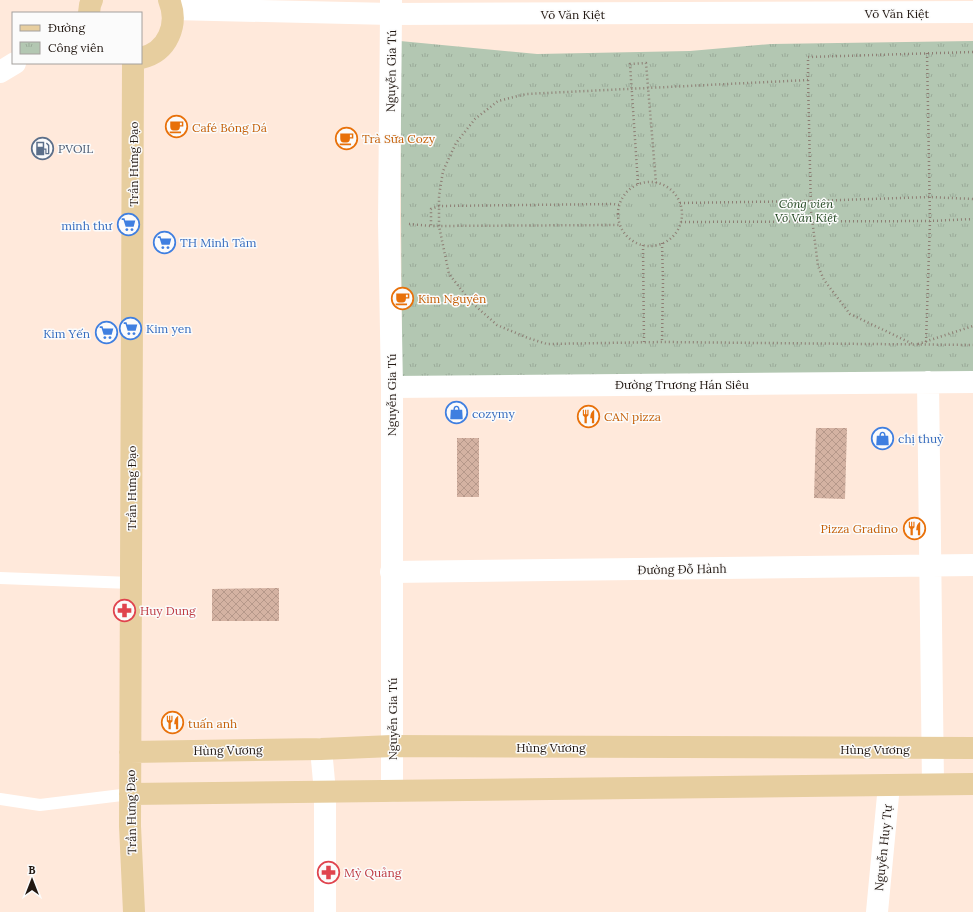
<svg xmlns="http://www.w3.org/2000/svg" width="973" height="912" viewBox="0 0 973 912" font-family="Lora,serif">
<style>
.park{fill:url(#park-tufts)}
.building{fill:url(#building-cross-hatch)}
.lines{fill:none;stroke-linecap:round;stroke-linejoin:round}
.path{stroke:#8d7d73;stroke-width:2.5;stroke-dasharray:1 3;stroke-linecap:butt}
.service{stroke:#fff;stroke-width:12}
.minor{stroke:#fff;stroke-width:22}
.tertiary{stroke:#fff;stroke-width:22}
.primary{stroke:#e7ce9f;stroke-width:22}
.labels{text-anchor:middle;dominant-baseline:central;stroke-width:3;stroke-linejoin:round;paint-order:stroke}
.street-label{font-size:12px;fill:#211711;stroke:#fbfbfb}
.food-label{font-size:12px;fill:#c56008;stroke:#fbfbfb;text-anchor:start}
.service-label{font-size:12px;fill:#4e5e75;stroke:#fbfbfb;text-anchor:start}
.park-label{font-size:12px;font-style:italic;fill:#234721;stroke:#fbfbfb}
.shop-label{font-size:12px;fill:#366cbe;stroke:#fbfbfb;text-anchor:start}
.health-label{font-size:12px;fill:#be3a42;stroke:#fbfbfb;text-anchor:start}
</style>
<defs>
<pattern id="park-tufts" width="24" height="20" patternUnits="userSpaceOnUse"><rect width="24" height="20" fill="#b3c7b2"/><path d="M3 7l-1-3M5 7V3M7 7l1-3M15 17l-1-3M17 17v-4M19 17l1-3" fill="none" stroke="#9aaa98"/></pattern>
<pattern id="building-cross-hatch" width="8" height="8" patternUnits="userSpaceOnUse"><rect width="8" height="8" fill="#d4b2a2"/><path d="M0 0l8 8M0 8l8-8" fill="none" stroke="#b6988a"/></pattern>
</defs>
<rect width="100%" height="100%" fill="#ffe9db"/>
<path class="park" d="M400,41L537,54L690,51L771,44L973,41V375L402,380Z"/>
<path class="building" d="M816,428H847L845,499L814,498Z
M457,438H479V497H457Z
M279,588V621H212V589Z"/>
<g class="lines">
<path class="path" d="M973,52L808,57V80L526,94L498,101L475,119L456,143L443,171L439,196V226L449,274L471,302L497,325L528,338L547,344L662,342L973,345
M808,80L811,211L818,266L824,280L850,314L913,344
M618 214a32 32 0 1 1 64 0a32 32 0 1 1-64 0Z
M638,184L630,64L646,63L656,183
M680,203L811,201L930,197L973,199
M619,205L613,204L439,206L431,209V226L620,225
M681,222L930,221L973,219
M409,224L431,226
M662,243L663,281L662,342
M643,245L644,342
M926,342L930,221L927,53
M918,344L973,326"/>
<path class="service" d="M0,578L131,583
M0,799L40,805L130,794"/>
<path class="minor" d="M391,14V0
M0,72L15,63
M928,382L933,784
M392,387L973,382
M391,572L973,565
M321,749L325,792V912
M877,912L889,785"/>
<path class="tertiary" d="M173,9L391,14L973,12
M391,14L389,222L392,387V791"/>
<path class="primary" d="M89,13L90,5L92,0
M141,58C168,52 179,24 169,0
M133,63L130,826L134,912
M130,752L321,749L392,746L973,748
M130,794L973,784"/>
</g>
<defs>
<symbol id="cafe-ring" viewBox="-11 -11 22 22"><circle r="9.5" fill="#fbfbfb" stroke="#e8710a" stroke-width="1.5"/><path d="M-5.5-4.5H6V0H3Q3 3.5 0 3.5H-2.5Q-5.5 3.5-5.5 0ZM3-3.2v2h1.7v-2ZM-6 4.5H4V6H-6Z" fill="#e8710a"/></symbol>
<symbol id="fuel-ring" viewBox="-11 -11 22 22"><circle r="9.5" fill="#fbfbfb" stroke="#5c6f8a" stroke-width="1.5"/><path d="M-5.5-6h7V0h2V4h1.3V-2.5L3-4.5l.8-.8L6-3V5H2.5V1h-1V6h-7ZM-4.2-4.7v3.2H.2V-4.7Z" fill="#5c6f8a"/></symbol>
<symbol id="supermarket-ring" viewBox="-11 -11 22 22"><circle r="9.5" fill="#fbfbfb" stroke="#3f7fe0" stroke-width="1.5"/><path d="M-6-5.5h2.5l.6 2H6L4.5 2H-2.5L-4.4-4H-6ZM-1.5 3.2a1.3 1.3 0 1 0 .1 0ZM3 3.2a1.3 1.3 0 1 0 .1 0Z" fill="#3f7fe0"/></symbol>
<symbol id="shop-ring" viewBox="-11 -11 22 22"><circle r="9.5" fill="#fbfbfb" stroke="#3f7fe0" stroke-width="1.5"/><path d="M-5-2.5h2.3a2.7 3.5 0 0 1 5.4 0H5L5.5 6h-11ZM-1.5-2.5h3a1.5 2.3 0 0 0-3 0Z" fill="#3f7fe0"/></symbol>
<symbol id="restaurant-ring" viewBox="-11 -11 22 22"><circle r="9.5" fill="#fbfbfb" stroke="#e8710a" stroke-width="1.5"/><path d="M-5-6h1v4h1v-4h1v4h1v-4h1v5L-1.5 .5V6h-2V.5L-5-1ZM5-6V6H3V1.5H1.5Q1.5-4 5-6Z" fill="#e8710a"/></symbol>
<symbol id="pharmacy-ring" viewBox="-11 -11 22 22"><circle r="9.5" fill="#fbfbfb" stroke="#e0444e" stroke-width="1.5"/><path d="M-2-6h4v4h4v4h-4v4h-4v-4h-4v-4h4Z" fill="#e0444e"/></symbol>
</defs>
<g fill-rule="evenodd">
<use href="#cafe-ring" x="164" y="114" width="25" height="25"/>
<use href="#cafe-ring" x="334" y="126" width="25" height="25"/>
<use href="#fuel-ring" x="30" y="136" width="25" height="25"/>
<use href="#supermarket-ring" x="116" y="212" width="25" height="25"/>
<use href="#supermarket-ring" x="152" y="230" width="25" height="25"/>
<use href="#cafe-ring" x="390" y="286" width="25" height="25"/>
<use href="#supermarket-ring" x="118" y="316" width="25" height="25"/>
<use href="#supermarket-ring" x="94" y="320" width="25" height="25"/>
<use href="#shop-ring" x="444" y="400" width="25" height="25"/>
<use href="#restaurant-ring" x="576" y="404" width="25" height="25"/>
<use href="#shop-ring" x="870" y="426" width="25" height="25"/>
<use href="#restaurant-ring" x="902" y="516" width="25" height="25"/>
<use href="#pharmacy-ring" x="112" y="598" width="25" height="25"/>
<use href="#restaurant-ring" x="160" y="710" width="25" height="25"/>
<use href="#pharmacy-ring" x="316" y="860" width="25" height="25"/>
</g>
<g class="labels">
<g class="street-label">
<text x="897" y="13">Võ Văn Kiệt</text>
<text x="573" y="14">Võ Văn Kiệt</text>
<text transform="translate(391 71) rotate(-89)">Nguyễn Gia Tú</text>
<text transform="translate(133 164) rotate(-90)">Trần Hưng Đạo</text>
<text x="682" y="384">Đường Trương Hán Siêu</text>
<text transform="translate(391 395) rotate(-90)">Nguyễn Gia Tú</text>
<text transform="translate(131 488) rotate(-90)">Trần Hưng Đạo</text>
<text transform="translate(682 569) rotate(-1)">Đường Đỗ Hành</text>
<text transform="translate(392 719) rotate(-90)">Nguyễn Gia Tú</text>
<text x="551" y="747">Hùng Vương</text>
<text x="875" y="749">Hùng Vương</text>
<text transform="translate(228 750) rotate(-1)">Hùng Vương</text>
<text transform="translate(131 812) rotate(-91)">Trần Hưng Đạo</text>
<text transform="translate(883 848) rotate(-84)">Nguyễn Huy Tự</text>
</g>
<g class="food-label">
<text x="192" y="127">Café Bóng Dá</text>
<text x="362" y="138">Trà Sữa Cozy</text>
<text x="418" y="298">Kim Nguyên</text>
<text x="604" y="416">CAN pizza</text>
<text x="898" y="528" text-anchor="end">Pizza Gradino</text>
<text x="188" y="723">tuấn anh</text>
</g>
<g class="service-label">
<text x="58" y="148">PVOIL</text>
</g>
<g class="park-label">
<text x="806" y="203">Công viên<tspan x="806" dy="14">Võ Văn Kiệt</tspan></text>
</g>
<g class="shop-label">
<text x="112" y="225" text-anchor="end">minh thư</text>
<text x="180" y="242">TH Minh Tâm</text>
<text x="146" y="328">Kim yen</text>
<text x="90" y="333" text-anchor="end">Kim Yến</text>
<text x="472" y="413">cozymy</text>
<text x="898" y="438">chị thuỳ</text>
</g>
<g class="health-label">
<text x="140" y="610">Huy Dung</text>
<text x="344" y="872">Mỳ Quảng</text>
</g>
</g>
<rect x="12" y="12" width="130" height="52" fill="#fbfbfb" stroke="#a4a09d"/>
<rect x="20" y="25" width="20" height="6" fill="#e7ce9f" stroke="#a4a09d"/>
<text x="48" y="32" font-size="12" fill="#211711">Đường</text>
<rect x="20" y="42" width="20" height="12" fill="url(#park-tufts)" stroke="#a4a09d"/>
<text x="48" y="52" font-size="12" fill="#211711">Công viên</text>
<g transform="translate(32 880)" stroke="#fbfbfb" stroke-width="3" paint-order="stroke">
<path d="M0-3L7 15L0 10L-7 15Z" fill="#211711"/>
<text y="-6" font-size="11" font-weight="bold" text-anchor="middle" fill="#211711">B</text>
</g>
</svg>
